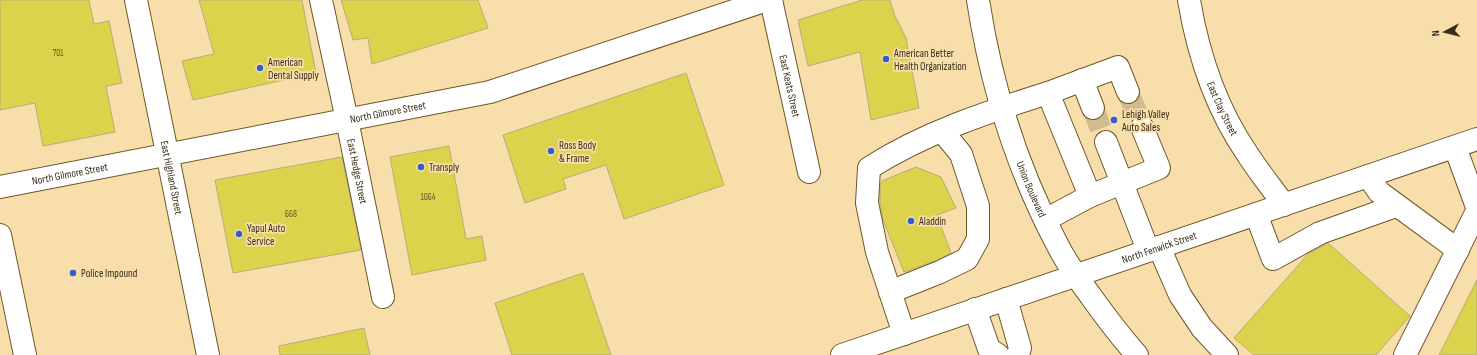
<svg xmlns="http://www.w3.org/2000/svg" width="1477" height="355" viewBox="0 0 1477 355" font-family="'Sofia Sans Condensed',sans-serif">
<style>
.building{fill:#ddd24c;stroke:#b3af7a}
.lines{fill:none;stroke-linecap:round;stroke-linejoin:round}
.minor-tunnel{stroke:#d2bb8e;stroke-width:22;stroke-dasharray:22 11;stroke-linecap:butt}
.minor-casing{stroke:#6e5828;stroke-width:24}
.major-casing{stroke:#6e5828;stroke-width:24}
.minor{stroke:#fff;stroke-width:22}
.major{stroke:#fff;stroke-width:22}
.poi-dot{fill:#315dcd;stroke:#f8deab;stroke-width:1.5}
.labels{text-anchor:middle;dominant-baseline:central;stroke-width:3.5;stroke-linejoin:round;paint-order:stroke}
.number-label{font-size:9px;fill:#615726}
.poi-label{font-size:11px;fill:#382e1a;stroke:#f8deab;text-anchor:start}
.street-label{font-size:11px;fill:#382e1a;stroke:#f8deab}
</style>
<rect width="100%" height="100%" fill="#f8deab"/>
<path class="building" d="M0,0H89L94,24L109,21L122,83L106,86L115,132L43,146L35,103L0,110Z
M199,0H302L316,73L193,100L182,61L214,54Z
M341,0H478L488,28L372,64L368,38L353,40Z
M862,0H890L895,16L906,38L919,108L871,120L860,52L808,66L798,20Z
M686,73L724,185L624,219L606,165L563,179L566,189L525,203L503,135Z
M449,146L466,239L482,236L486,260L412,275L390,157Z
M342,157L361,250L233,273L215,180Z
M916,167L941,177L956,208L937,215L951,253L935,261L904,272L883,220L880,202V186L882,181Z
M1328,243L1410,316L1376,355H1254L1234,338L1309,253Z
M583,273L611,355H512L495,303Z
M1477,280V355H1439Z
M364,328L370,355H280L279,346Z"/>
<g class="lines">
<path class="minor-tunnel" d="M1128,92L1142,127
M1093,108L1106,142"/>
<defs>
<g id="minor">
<path id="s1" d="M136,0L208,355"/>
<path id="s2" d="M321,0L347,120L383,297"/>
<path id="s3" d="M771,0L809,172"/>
<path id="s4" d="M1189,0C1198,54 1217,110 1248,155C1259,172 1272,188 1284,205"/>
<path d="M1082,80L1093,108"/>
<path d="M1106,142L1148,250"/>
<path d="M1455,147L1477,207"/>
<path d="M1368,176L1379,192L1458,250"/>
<path id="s5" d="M0,187L490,92L767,0"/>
<path d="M1090,196L1048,93L1118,67L1128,92"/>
<path d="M1256,214L1273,259L1320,233L1396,206"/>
<path d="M1045,220L1090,196L1159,168L1142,127"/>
<path d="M0,235L25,355"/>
<path d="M1159,247L1180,295L1202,328L1227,355"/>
<path d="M890,292L940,272L967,259L978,239V206L961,154L942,131"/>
<path d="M1006,299L1020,348L1018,355"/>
<path d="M975,309L989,349L998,355"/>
<path d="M904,334L877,252L867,203L869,168C924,133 987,112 1048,93"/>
<path id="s6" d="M842,355L1477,139"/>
<path d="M1405,355L1477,211"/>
</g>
<g id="major">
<path id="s7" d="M978,0C991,85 1017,168 1057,244C1066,262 1078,279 1090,295C1105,316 1120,336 1137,355"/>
</g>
</defs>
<use href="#minor" class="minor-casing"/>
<use href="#major" class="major-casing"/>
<use href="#minor" class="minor"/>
<use href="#major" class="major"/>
</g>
<g class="poi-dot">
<circle cx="886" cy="59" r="4"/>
<circle cx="260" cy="68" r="4"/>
<circle cx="1114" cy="120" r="4"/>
<circle cx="551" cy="151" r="4"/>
<circle cx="421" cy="167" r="4"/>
<circle cx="911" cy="221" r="4"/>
<circle cx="239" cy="234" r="4"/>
<circle cx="73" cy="273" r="4"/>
</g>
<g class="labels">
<g class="number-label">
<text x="58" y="53">701</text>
<text x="428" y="197">1064</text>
<text x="291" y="214">668</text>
</g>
<g class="poi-label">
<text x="894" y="53">American Better<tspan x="894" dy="13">Health Organization</tspan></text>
<text x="268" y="62">American<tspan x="268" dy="13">Dental Supply</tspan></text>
<text x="1122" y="114">Lehigh Valley<tspan x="1122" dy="13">Auto Sales</tspan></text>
<text x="559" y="145">Ross Body<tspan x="559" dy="13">&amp; Frame</tspan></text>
<text x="429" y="167">Transply</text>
<text x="919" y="221">Aladdin</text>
<text x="247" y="228">Yapul Auto<tspan x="247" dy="13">Service</tspan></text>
<text x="81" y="273">Police Impound</text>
</g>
<g class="street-label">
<text stroke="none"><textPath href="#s3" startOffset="88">East Keats Street</textPath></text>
<text stroke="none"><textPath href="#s4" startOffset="114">East Clay Street</textPath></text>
<text stroke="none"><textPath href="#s5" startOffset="395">North Gilmore Street</textPath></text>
<text stroke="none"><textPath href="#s2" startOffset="175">East Hedge Street</textPath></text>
<text stroke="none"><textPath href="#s5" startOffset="71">North Gilmore Street</textPath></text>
<text stroke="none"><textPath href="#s1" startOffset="181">East Highland Street</textPath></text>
<text stroke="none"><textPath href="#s7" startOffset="197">Union Boulevard</textPath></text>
<text stroke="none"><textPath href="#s6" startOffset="335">North Fenwick Street</textPath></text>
</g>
</g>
<g transform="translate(1445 32) rotate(263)" stroke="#f8deab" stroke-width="3" paint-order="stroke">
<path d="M0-3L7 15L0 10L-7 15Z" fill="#382e1a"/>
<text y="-6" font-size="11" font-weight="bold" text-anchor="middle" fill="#382e1a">N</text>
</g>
</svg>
